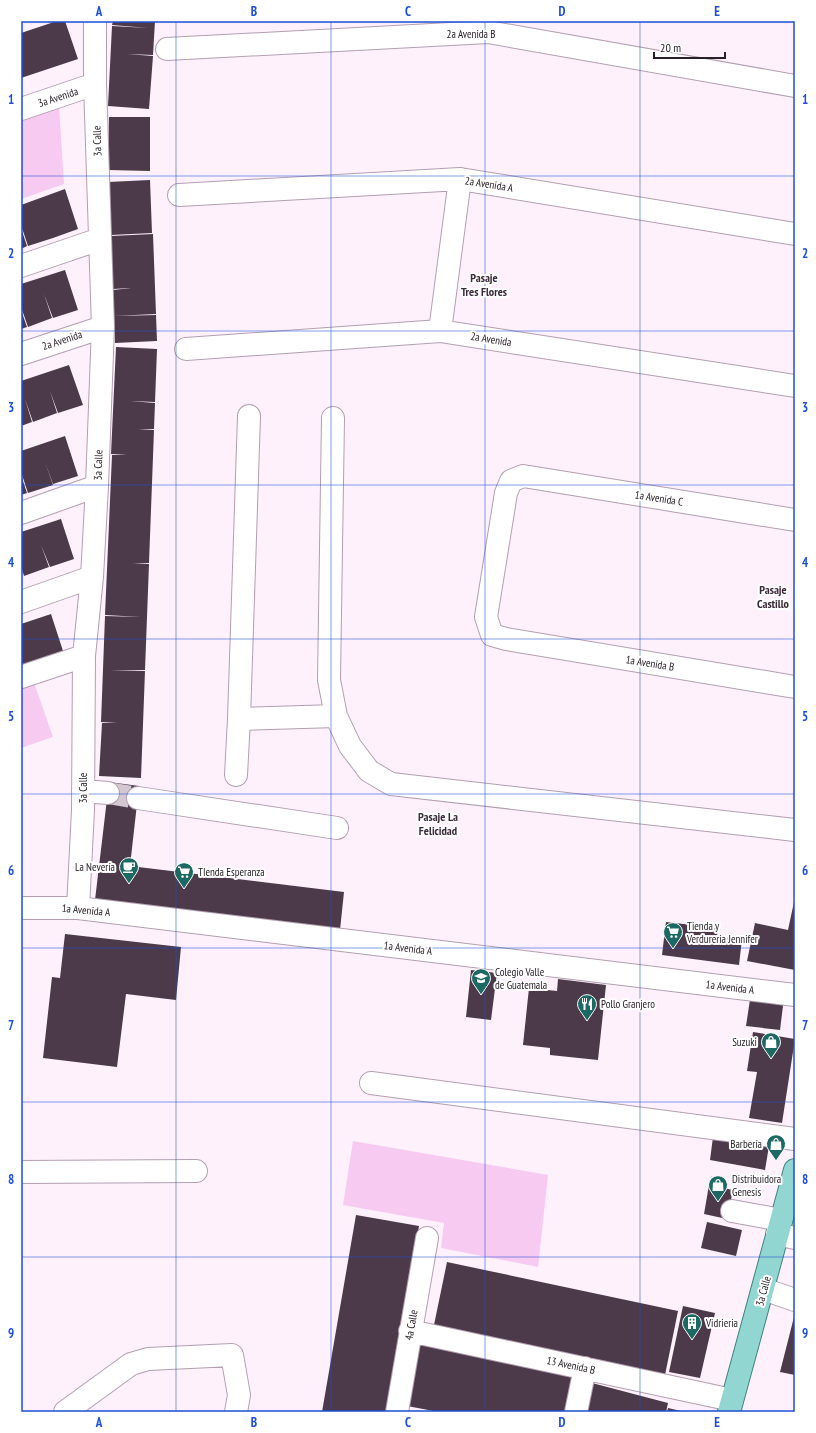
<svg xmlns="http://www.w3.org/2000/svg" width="816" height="1433" viewBox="0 0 816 1433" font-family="'PT Sans Narrow',sans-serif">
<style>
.green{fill:#f7caf1}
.building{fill:#4c3a4a}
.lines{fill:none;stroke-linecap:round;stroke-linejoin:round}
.minor-tunnel{stroke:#d3c7d1;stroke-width:22;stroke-dasharray:22 11;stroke-linecap:butt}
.minor-casing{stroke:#b39eb0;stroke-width:24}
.major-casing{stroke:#3d8481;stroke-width:24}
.minor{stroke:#fff;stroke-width:22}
.major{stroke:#91d6d0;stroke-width:22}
.grid{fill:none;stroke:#1d4ed8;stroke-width:1;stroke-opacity:0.55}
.labels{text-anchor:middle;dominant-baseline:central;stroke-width:4;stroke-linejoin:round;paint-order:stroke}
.street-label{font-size:11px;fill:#282027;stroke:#fff}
.poi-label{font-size:11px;fill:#282027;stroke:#fff;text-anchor:start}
.neighbourhood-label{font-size:12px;font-weight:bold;fill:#3a2938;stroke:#fff}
.neatline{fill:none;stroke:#1d4ed8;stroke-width:1.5}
.grid-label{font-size:13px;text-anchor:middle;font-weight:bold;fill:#1d4ed8}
</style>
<rect width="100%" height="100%" fill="#fef1fc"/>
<path class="green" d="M59,106L64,184L21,199V118Z
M32,677L53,737L21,748V681Z
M353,1141L548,1175L538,1267L441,1248L444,1223L343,1205Z"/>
<path class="building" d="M57,21H65L78,59L21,78V33L39,27L47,50L39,27Z
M113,21H155L153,55L127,54L153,56L149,109L108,106L112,26L148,28L112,25Z
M109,117H150V144H125H150V171L108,170Z
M150,180L152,233L111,235L108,182Z
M65,189L78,229L53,238L46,216L53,238L28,246L21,225V205Z
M21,228L27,246L21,249Z
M153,234L156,314L114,316L113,290L131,288L113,289L111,236Z
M65,270L78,310L53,318L44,294L52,318L28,327L21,307V284Z
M21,310L27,327L21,329Z
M156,315L157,341L115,343L114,316Z
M116,347L157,349L155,402L130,401L155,403L154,429H138L154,430L149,563H133L149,564L145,670H110L145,671L141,778L99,776L102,723H117L101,722L105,616L141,617L105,615L112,455H127L111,454Z
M69,365L83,405L58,413L50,391L57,413L33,422L25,399L32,422L21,426V381Z
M65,436L78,476L53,484L45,462L53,485L28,493L21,472V451Z
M21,475L27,493L21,495Z
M61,519L74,559L50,567L41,545L49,567L24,576L21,566V532Z
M51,614L64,654L21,668V624Z
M109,782L139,786L130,866L344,892L340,930L95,900Z
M794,902L795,970L747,961L755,923L788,930Z
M666,922L718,928L717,936L742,939L739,965L662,955Z
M65,934L181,947L176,1000L126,994L117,1067L43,1058L52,977L60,978Z
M471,970L497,973L491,1020L466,1017Z
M558,979L606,985L598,1060L550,1055V1048L523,1045L529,988L557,991Z
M751,993L784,998L780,1030L746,1026Z
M753,1032L795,1039L782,1123L749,1118L757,1072L747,1071Z
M713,1137L769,1146L765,1170L710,1160Z
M709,1185L733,1190L727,1219L704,1214Z
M356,1215L419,1226L402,1330L387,1412H322Z
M707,1222L742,1230L736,1256L701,1248Z
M447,1262L678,1311L665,1375L434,1325Z
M683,1306L715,1313L700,1378L669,1372Z
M794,1317H795V1375L780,1372Z
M420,1342L574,1375L567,1412H439L407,1406Z
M592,1383L668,1403L666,1412H585Z
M668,1408L681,1411V1412H667Z"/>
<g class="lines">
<path class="minor-tunnel" d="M108,793L138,798"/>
<defs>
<path id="minor" d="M167,49L488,32L795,86
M21,109L95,84
M179,195L460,179L795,234
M21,266L100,239
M440,331L460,179
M186,349L440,331L795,386
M21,354L103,327
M333,418L329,680L336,716L350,746L369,771L391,784L795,830
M21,513L97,486
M795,520L523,476L511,481L506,493L486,617L492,635L506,639L795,687
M21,602L92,577
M21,677L84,656
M239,719L336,716
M236,775L239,719L249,416
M83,791L108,793
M138,798L337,828
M21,908H78L795,995
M78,908L83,810L84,656L92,577L97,486L103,327L95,84V21
M371,1083L795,1139
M21,1172L196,1171
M732,1211L781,1220
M777,1234L795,1238
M763,1289L795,1300
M410,1331L732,1400
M65,1412L131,1364L148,1359L232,1355L239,1395L236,1412
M397,1412L427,1238
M576,1412L585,1368"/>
<path id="major" d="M729,1412L795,1170"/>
</defs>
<use href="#minor" class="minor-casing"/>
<use href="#major" class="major-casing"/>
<use href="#minor" class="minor"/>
<use href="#major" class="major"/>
</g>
<path class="grid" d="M176,21V1412M331,21V1412M485,21V1412M640,21V1412M21,176H795M21,331H795M21,485H795M21,639H795M21,794H795M21,948H795M21,1102H795M21,1257H795"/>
<defs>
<symbol id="cafe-pin" viewBox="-11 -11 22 30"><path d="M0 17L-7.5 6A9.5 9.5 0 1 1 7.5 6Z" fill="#1c6862" stroke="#fff"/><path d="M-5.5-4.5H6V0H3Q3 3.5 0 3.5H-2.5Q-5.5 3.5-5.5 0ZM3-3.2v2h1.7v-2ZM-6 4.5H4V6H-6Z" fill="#fff"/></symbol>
<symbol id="supermarket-pin" viewBox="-11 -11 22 30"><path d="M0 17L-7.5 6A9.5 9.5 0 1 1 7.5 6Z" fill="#1c6862" stroke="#fff"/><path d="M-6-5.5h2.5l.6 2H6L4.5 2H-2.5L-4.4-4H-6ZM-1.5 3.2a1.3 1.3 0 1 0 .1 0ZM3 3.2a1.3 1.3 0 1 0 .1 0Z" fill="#fff"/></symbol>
<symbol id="school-pin" viewBox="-11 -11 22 30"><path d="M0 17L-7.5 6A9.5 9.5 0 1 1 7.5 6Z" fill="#1c6862" stroke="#fff"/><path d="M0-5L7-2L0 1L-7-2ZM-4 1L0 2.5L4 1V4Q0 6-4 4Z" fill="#fff"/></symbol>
<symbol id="restaurant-pin" viewBox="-11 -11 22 30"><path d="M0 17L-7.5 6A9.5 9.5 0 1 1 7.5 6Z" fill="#1c6862" stroke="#fff"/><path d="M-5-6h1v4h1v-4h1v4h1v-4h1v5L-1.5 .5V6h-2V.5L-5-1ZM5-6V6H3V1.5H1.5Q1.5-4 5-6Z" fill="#fff"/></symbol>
<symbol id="shop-pin" viewBox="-11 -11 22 30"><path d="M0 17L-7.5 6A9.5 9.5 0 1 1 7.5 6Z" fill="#1c6862" stroke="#fff"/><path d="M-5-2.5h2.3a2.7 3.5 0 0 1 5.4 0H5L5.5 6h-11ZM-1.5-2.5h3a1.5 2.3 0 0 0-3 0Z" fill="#fff"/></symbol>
<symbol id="building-pin" viewBox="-11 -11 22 30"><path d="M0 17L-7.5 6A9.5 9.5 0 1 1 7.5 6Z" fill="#1c6862" stroke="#fff"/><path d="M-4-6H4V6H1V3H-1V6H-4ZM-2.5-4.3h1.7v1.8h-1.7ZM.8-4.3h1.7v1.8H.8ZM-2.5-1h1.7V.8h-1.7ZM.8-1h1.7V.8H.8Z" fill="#fff"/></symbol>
</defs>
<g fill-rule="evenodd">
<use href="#cafe-pin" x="118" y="856" width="22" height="30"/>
<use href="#supermarket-pin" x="173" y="861" width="22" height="30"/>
<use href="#supermarket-pin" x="662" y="921" width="22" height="30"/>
<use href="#school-pin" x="470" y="967" width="22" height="30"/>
<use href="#restaurant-pin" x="576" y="993" width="22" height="30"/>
<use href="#shop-pin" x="760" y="1031" width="22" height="30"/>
<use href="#shop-pin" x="765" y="1133" width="22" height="30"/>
<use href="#shop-pin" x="707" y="1174" width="22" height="30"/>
<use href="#building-pin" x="681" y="1312" width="22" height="30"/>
</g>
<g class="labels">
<g class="street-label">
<text x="471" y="34">2a Avenida B</text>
<text transform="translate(58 97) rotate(-18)">3a Avenida</text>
<text transform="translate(97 141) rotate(-92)">3a Calle</text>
<text transform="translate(489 184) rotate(9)">2a Avenida A</text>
<text transform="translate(491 339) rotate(9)">2a Avenida</text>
<text transform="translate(62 340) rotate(-18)">2a Avenida</text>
<text transform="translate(98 465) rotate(-88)">3a Calle</text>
<text transform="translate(659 498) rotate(9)">1a Avenida C</text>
<text transform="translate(650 663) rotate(9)">1a Avenida B</text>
<text transform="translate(83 788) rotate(-90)">3a Calle</text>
<text transform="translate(86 910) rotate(5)">1a Avenida A</text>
<text transform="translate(408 948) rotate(7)">1a Avenida A</text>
<text transform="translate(730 987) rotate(7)">1a Avenida A</text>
<text transform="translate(763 1291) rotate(-75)">3a Calle</text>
<text transform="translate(411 1325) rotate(-80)">4a Calle</text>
<text transform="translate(571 1365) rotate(12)">13 Avenida B</text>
</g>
<g class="poi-label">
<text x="115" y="867" text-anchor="end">La Nevería</text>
<text x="198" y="872">TIenda Esperanza</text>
<text x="687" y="926">Tienda y<tspan x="687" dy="13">Verdureria Jennifer</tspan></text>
<text x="495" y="972">Colegio Valle<tspan x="495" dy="13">de Guatemala</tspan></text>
<text x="601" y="1004">Pollo Granjero</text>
<text x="757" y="1042" text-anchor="end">Suzuki</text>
<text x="762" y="1144" text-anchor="end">Barbería</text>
<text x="732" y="1179">Distribuidora<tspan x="732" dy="13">Genesis</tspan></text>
<text x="706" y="1323">Vidrieria</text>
</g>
<g class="neighbourhood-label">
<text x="484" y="277">Pasaje<tspan x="484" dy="14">Tres Flores</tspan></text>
<text x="773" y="589">Pasaje<tspan x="773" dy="14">Castillo</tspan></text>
<text x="438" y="816">Pasaje La<tspan x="438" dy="14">Felicidad</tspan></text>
</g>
</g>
<rect width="816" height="1433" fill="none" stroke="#ffffff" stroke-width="44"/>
<path d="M654 52v6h71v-6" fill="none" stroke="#282027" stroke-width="2"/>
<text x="660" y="52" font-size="12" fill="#282027" stroke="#ffffff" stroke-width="3" paint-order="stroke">20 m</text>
<rect x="22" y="22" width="772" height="1389" class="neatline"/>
<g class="grid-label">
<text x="99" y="16">A</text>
<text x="254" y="16">B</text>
<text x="408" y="16">C</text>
<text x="562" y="16">D</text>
<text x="717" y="16">E</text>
<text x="11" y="104">1</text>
<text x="805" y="104">1</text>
<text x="11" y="258">2</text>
<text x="805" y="258">2</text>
<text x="11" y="412">3</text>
<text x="805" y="412">3</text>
<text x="11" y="567">4</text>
<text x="805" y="567">4</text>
<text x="11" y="721">5</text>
<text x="805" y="721">5</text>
<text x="11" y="875">6</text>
<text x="805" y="875">6</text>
<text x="11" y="1030">7</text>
<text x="805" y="1030">7</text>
<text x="11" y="1184">8</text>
<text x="805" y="1184">8</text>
<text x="11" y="1338">9</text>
<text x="805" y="1338">9</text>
<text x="99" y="1427">A</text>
<text x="254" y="1427">B</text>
<text x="408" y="1427">C</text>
<text x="562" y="1427">D</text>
<text x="717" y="1427">E</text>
</g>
</svg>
